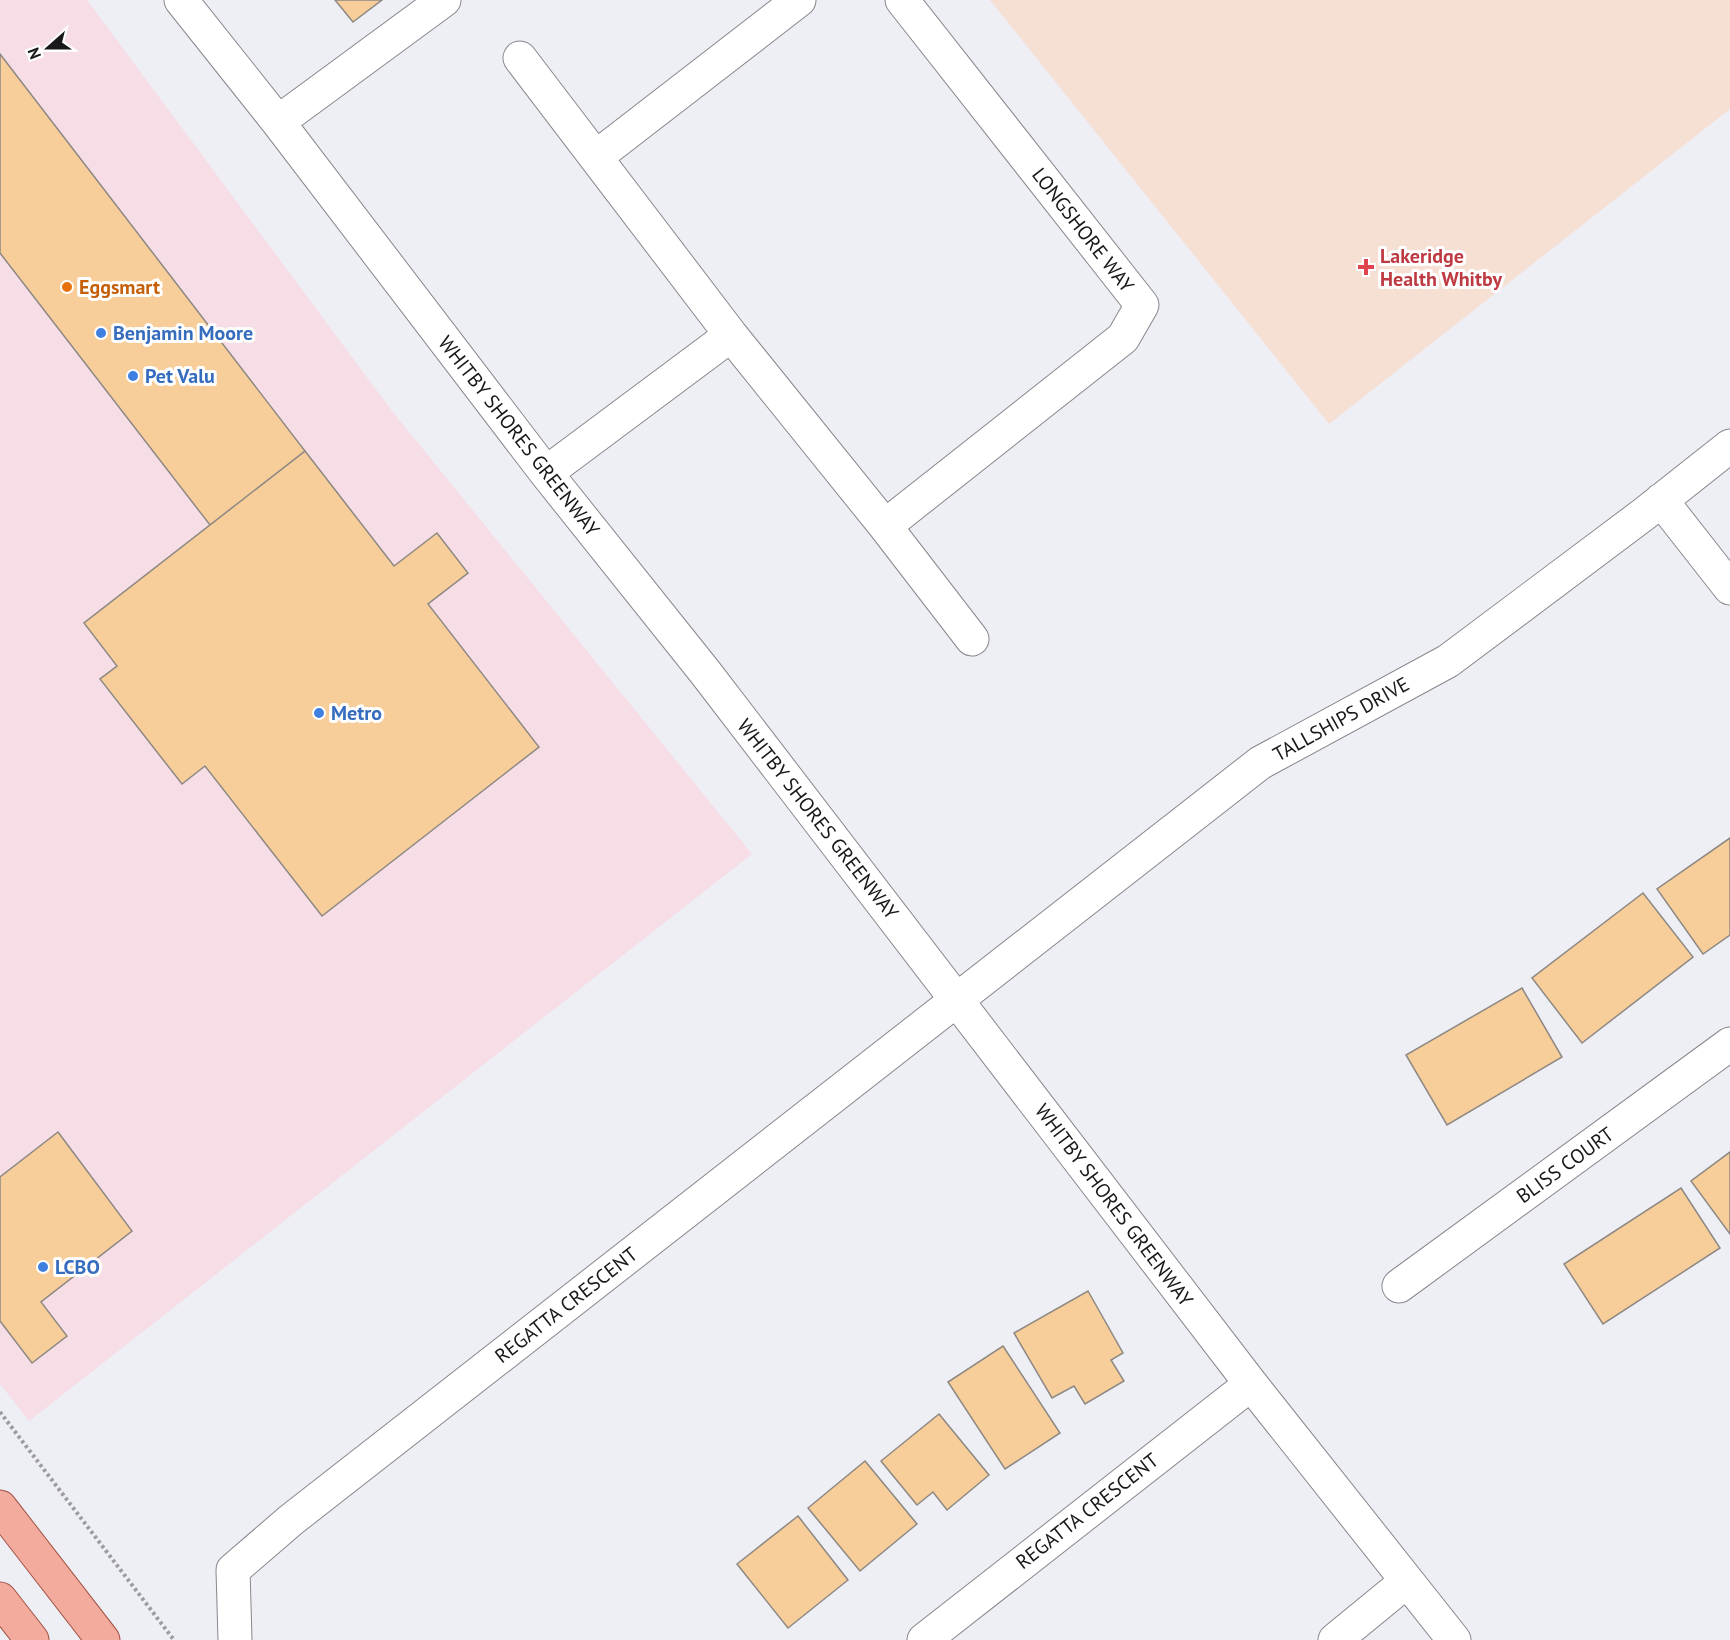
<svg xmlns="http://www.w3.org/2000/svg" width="1730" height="1640" viewBox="0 0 1730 1640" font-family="'PT Sans',sans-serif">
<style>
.commercial{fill:#f6dde6}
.medical{fill:#f6e0d4}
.building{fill:#f7ce9a;stroke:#8d8883;stroke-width:1.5}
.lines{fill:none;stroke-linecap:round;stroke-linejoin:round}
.minor-casing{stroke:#87878d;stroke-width:35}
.major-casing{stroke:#a05345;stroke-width:35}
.path{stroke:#9b9ba1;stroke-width:4;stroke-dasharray:3 3;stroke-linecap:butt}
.minor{stroke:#fff;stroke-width:33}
.major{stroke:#f2ab9d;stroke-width:33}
.health-dot{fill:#e0444e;stroke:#fff;stroke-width:2}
.food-dot{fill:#e8710a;stroke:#fff;stroke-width:2}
.shop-dot{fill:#3f7fe0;stroke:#fff;stroke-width:2}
.labels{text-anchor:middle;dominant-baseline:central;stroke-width:6;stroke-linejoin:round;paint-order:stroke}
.street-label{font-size:20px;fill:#18181b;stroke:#fff}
.health-label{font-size:20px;font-weight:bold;fill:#be3a42;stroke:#fff;text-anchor:start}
.food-label{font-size:20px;font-weight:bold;fill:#c56008;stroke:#fff;text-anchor:start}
.shop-label{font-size:20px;font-weight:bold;fill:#366cbe;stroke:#fff;text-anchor:start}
</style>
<rect width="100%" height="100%" fill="#eeeef5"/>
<path class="commercial" d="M0,0H87L392,411L752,854L29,1421L0,1384Z"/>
<path class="medical" d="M990,0H1730V109L1329,424Z"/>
<path class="building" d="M335,0H382L353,22Z
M0,54L305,451L210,525L0,253Z
M305,451L394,566L437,533L468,573L428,604L539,747L322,916L205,766L182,784L100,679L117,666L84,623Z
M1730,838V935L1703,954L1657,889Z
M1643,893L1693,957L1582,1043L1532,978Z
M1522,988L1562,1057L1447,1125L1406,1055Z
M58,1132L132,1231L41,1302L67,1336L32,1363L0,1321V1177Z
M1730,1152V1234L1691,1181Z
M1681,1188L1720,1248L1603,1324L1564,1264Z
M1088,1291L1123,1353L1111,1360L1124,1381L1085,1404L1074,1386L1052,1398L1014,1333Z
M1003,1346L1060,1433L1005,1469L948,1382Z
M939,1414L989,1475L947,1510L933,1492L917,1505L881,1461Z
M865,1461L917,1524L860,1571L808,1508Z
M798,1516L848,1580L788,1628L737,1564Z"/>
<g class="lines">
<defs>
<path id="minor" d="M181,0L278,122L546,473L705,672L1251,1384L1454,1640
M520,58L731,335L885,526L1123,338L1142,305L902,0
M278,122L444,0
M596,157L799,0
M546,473L731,335
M1661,500L1730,588
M885,526L972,639
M1399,1286L1730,1044
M235,1640L233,1570L291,1520L1260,763L1448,661L1644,514L1730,446
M924,1640L1251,1384
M1335,1640L1407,1581"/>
<path id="major" d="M0,1507L103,1640
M0,1599L32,1640"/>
</defs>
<use href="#minor" class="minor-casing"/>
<use href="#major" class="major-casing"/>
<path class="path" d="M0,1412L174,1640"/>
<use href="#minor" class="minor"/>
<use href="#major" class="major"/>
</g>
<path class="health-dot" d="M1363 258h6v6h6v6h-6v6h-6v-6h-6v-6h6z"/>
<circle class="food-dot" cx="67" cy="287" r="6"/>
<g class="shop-dot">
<circle cx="101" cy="333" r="6"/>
<circle cx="133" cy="376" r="6"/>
<circle cx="319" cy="713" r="6"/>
<circle cx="43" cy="1267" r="6"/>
</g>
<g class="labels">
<g class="street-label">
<text transform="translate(1083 230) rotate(52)">LONGSHORE WAY</text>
<text transform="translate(519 436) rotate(52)">WHITBY SHORES GREENWAY</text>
<text transform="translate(1341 719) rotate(-29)">TALLSHIPS DRIVE</text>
<text transform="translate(818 819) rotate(52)">WHITBY SHORES GREENWAY</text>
<text transform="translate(1565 1165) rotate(-36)">BLISS COURT</text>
<text transform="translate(1114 1205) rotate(53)">WHITBY SHORES GREENWAY</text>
<text transform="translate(566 1305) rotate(-38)">REGATTA CRESCENT</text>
<text transform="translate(1087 1511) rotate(-38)">REGATTA CRESCENT</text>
</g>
<g class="health-label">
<text x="1380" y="256">Lakeridge<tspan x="1380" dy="23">Health Whitby</tspan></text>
</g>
<g class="food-label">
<text x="79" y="287">Eggsmart</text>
</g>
<g class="shop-label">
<text x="113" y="333">Benjamin Moore</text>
<text x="145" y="376">Pet Valu</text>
<text x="331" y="713">Metro</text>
<text x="55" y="1267">LCBO</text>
</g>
</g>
<g transform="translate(48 48) rotate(249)" stroke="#ffffff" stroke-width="4.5" paint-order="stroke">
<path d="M0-4.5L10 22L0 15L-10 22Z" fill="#18181b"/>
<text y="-9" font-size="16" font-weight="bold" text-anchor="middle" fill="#18181b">N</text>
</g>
</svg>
